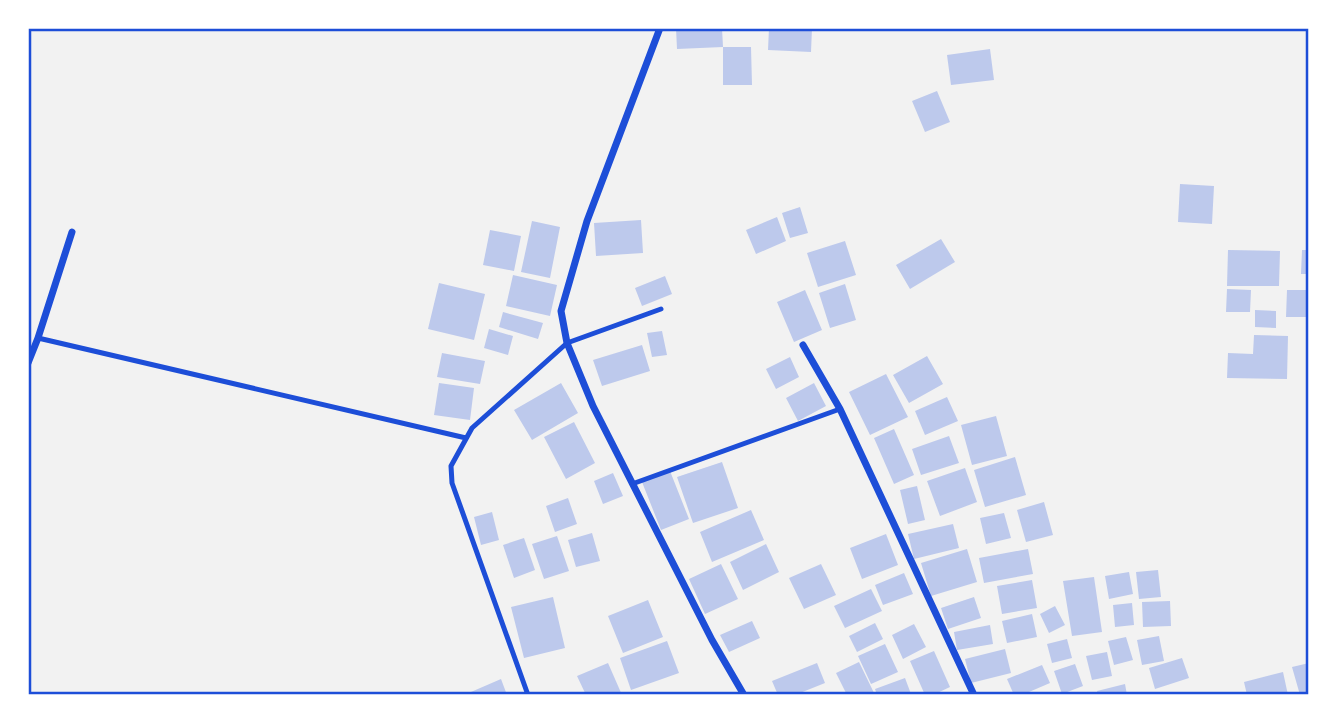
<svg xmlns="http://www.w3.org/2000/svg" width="1337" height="723" viewBox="0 0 1337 723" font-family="Cabin,sans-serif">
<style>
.building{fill:#bdc9ec}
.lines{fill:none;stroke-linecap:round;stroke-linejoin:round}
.service{stroke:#1d4ed8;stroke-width:5}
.minor{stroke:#1d4ed8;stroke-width:7}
.neatline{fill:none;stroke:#1d4ed8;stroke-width:2.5}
</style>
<rect width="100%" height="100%" fill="#f2f2f2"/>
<path class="building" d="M676,28H722L723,47H751L752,85H723V47L677,49Z
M769,28H812L811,52L768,50Z
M990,49L994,80L951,85L947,55Z
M937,91L950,122L925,132L912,101Z
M1180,184L1214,186L1212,224L1178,222Z
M800,207L808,233L790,238L782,213Z
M777,217L786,241L756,254L746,230Z
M641,220L643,253L596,256L594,223Z
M532,221L560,227L550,278L521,272Z
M490,230L521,236L514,271L483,265Z
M941,239L955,262L910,289L896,265Z
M845,241L856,275L818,287L807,253Z
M1228,250L1280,251L1279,286H1227Z
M1302,250H1309V274H1301Z
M513,275L557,285L550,316L506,306Z
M665,276L672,294L642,306L635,288Z
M439,283L485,294L474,340L428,329Z
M845,284L856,320L830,328L819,293Z
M1227,289L1251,290L1250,312H1226Z
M805,290L822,330L794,342L777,302Z
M1287,290H1309V317H1286Z
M1255,310L1276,311V328L1255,327Z
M503,312L543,323L538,339L499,327Z
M489,329L513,336L508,355L484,348Z
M662,331L667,355L652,357L647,333Z
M1254,335L1288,336L1287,379L1227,378L1228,353L1253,354Z
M642,345L650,371L602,386L593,360Z
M442,353L485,361L480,384L437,377Z
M927,356L943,384L909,403L893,375Z
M790,357L799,377L776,389L766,369Z
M886,374L908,417L870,435L849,392Z
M439,383L474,388L470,420L434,415Z
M561,383L578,413L532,440L514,410Z
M814,383L826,406L798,421L786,398Z
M947,397L958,421L925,435L915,411Z
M996,416L1007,456L972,465L961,425Z
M574,422L595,463L566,479L544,437Z
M894,429L914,475L894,484L874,438Z
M949,436L959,463L921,475L912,449Z
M1015,457L1026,495L985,507L974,470Z
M722,462L738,508L693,523L677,477Z
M965,468L977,502L940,516L927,481Z
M670,471L689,519L661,530L642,482Z
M613,473L623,496L603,504L594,481Z
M917,486L925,520L908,524L900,490Z
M568,498L577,524L555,532L546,506Z
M1044,502L1053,535L1026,542L1017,510Z
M751,510L764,540L712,562L700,532Z
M492,512L499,540L481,545L474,517Z
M1004,513L1011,538L986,544L980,518Z
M953,524L959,548L914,559L908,534Z
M592,533L600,561L576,567L568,540Z
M886,534L898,565L862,579L850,548Z
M557,536L569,571L544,579L532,544Z
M524,538L535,570L514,578L503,545Z
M766,544L779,572L743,590L730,562Z
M967,549L977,582L931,596L921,563Z
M1028,549L1033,574L984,583L979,558Z
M721,564L738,599L705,614L689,579Z
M821,564L836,595L804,609L789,578Z
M1158,570L1161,597L1139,599L1136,572Z
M1129,572L1133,594L1109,599L1105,576Z
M904,573L913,594L883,605L875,585Z
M1094,577L1102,632L1072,636L1063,581Z
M1032,580L1037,608L1002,614L997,586Z
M871,589L882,611L845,628L834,606Z
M553,597L565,648L524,658L511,607Z
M974,597L981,618L948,629L941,608Z
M648,600L663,637L623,653L608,616Z
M1170,601L1171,626L1143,627L1142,602Z
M1132,603L1134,625L1115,627L1113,605Z
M1055,606L1065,625L1049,633L1040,614Z
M1032,614L1037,637L1007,643L1002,621Z
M752,621L760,638L729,652L720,635Z
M875,623L883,639L857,652L849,636Z
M914,624L926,647L903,659L892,635Z
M990,625L993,644L957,650L954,632Z
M1159,636L1164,661L1142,665L1137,640Z
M1126,637L1133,660L1114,665L1108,641Z
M1067,639L1072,658L1052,663L1047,644Z
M667,641L679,673L631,690L620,658Z
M885,644L898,672L871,684L858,656Z
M1005,649L1011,673L971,683L965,659Z
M934,651L950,687L933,695H925L910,661Z
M1107,652L1112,676L1092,680L1086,656Z
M1182,658L1189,678L1155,689L1149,668Z
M859,662L875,695H847L836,673Z
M608,663L622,695H586L577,676Z
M817,663L825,683L795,695H778L772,681Z
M1309,663V695H1300L1292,667Z
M1075,664L1083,686L1062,694L1054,671Z
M1042,665L1050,683L1022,695H1014L1007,679Z
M1283,672L1288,695H1247L1244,682Z
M905,678L911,694L877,695L875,689Z
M501,679L507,695H464Z
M1125,684L1127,695H1098L1097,691Z"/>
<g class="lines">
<path class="service" d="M38,338L466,438
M632,484L840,409
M528,695L452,483L451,466L472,428L567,343L661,309"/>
<path class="minor" d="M660,28L587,221L561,311L567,343L593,406L712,640L744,695
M803,345L840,409L974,695
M28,363L38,338L72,232"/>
</g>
<rect width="1337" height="723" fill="none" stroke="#ffffff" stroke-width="60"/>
<rect x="30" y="30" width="1277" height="663" class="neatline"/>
</svg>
